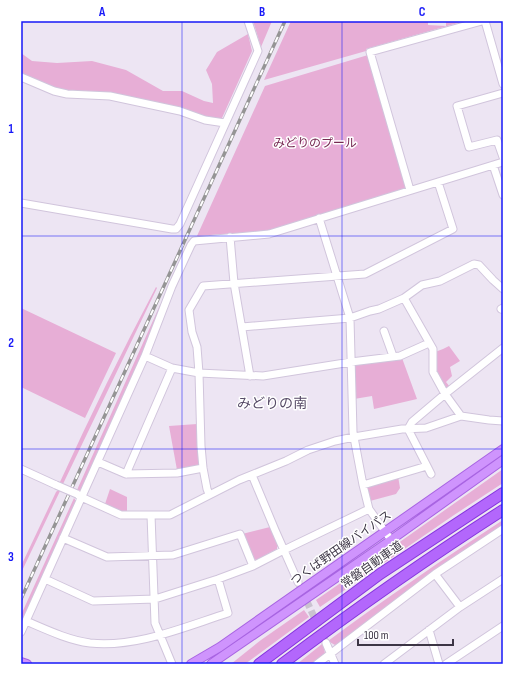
<svg xmlns="http://www.w3.org/2000/svg" width="524" height="685" viewBox="0 0 524 685" font-family="'Sofia Sans Condensed','Noto Sans JP',sans-serif">
<style>
.green{fill:#e7aed6}
.lines{fill:none;stroke-linecap:round;stroke-linejoin:round}
.minor-tunnel{stroke:#cac2d0;stroke-width:7;stroke-dasharray:7 3.5;stroke-linecap:butt}
.minor-casing{stroke:#d1c5dc;stroke-width:9}
.major-casing{stroke:#a864e2;stroke-width:10}
.highway-casing{stroke:#8536dc;stroke-width:12}
.minor{stroke:#fff;stroke-width:7}
.major{stroke:#cf94fd;stroke-width:8}
.highway{stroke:#b367fc;stroke-width:10}
.rail-casing{stroke:#959595;stroke-width:3.5}
.rail{stroke:#fff;stroke-width:2;stroke-dasharray:6;stroke-linecap:butt}
.minor-bridge-casing{stroke:#d1c5dc;stroke-width:9;stroke-linecap:butt}
.minor-bridge{stroke:#fff;stroke-width:7}
.grid{fill:none;stroke:#1718f8;stroke-width:1;stroke-opacity:0.55}
.labels{text-anchor:middle;dominant-baseline:central;stroke-width:3;stroke-linejoin:round;paint-order:stroke}
.park-label{font-size:12px;fill:#762952;stroke:#fff}
.street-label{font-size:12px;fill:#3c3545;stroke:#fff}
.quarter-label{font-size:14px;fill:#584c68;stroke:#fff}
.neatline{fill:none;stroke:#1718f8;stroke-width:1.5}
.grid-label{font-size:13px;text-anchor:middle;font-weight:bold;fill:#1718f8}
</style>
<rect width="100%" height="100%" fill="#ede5f3"/>
<path class="green" d="M253,21H272L261,47Z
M291,21H428V25L446,26V21H465L366,49V51L264,80Z
M248,34L252,51L222,118L215,119L199,115L181,108L112,93L63,90L55,88L21,73V53L32,61L57,63L92,61L126,70L163,91H182L204,101L213,103L212,84L206,70L217,52Z
M368,55L406,187L404,189L267,231L197,236L265,86Z
M156,287L157,288L63,484L60,482C90,416 122,351 156,287Z
M160,305L161,306L145,348L81,491L77,490Z
M21,308L116,353L85,418L21,387Z
M449,346L460,361L450,367L452,376L446,382L450,387L445,389L437,373L435,352L443,349Z
M402,358L417,399L374,409L372,396L354,399L355,364Z
M197,424L200,464L198,467L177,470L169,426Z
M503,469V483L454,515L320,607L316,600L387,551Z
M398,476L400,488L396,494L370,501L366,488L367,486Z
M110,489L127,497V512H123L105,504Z
M58,490L60,491L21,573V566L56,492Z
M74,498L76,501L21,624V615Z
M503,520V525L433,572L338,644L335,645L328,641C385,599 443,559 503,520Z
M270,527L278,546L277,547V549L256,560L254,559L242,534Z
M304,610L309,617L245,664H231L261,640Z
M322,644L324,647L325,654C314,665 311,664 297,664Z"/>
<g class="lines">
<path class="minor-tunnel" d="M298,582L326,643"/>
<defs>
<path id="minor" d="M485,21L503,84
M21,77L54,91L67,94L110,96L180,111L205,120L225,123
M503,93L457,106L469,147L497,140L503,157
M493,165L503,195
M410,190L370,52L482,21
M21,203L172,229H176L180,224L258,51L248,21
M319,218L350,318L353,432L363,485L369,509L391,540
M230,237L234,283L250,376
M404,298L422,285L440,281L474,264L479,265L493,280L503,289
M501,309L503,308
M242,327L350,318L370,311L379,309L404,298L433,349V372L445,394L461,416
M384,331L393,356
M145,356L172,368L199,373L263,376L351,362L400,356L429,343
M98,462L126,474L177,473L203,468
M427,466L431,474
M21,469L56,485
M126,474L172,368
M252,475L275,530L298,582
M363,485L427,466L408,429L412,422L445,394L503,348
M209,494L207,489L203,468L201,446L199,373L197,347L192,332L189,310L203,286L365,274L453,229L438,182
M79,496L121,515H170L239,480L286,461L308,450L335,441L354,437L402,429L426,428L461,416L489,420L503,421
M151,515L155,623L172,664
M63,538L107,557L173,555L240,534L253,566
M45,579L93,601L155,599L218,579L253,566L284,550L369,509
M460,607L503,579
M26,621C47,630 68,640 90,643C136,648 184,627 228,613L218,579
M429,630L439,664
M21,632L145,356L172,286L191,245L194,241L269,234L503,162
M326,643L335,664
M317,664L435,574L503,529
M384,664L460,607L435,574
M446,664L503,626"/>
<path id="major" d="M21,662L27,664
M191,664L220,647L503,449
M211,664L391,540L503,460"/>
<path id="highway" d="M259,664L380,574L503,493
M282,664C354,610 428,558 503,510"/>
</defs>
<use href="#minor" class="minor-casing"/>
<use href="#major" class="major-casing"/>
<use href="#highway" class="highway-casing"/>
<use href="#minor" class="minor"/>
<use href="#major" class="major"/>
<use href="#highway" class="highway"/>
<defs>
<path id="rail" d="M21,599L285,21"/>
</defs>
<use href="#rail" class="rail-casing"/>
<use href="#rail" class="rail"/>
<defs>
<path id="minor-bridge" d="M56,485L77,494"/>
</defs>
<use href="#minor-bridge" class="minor-bridge-casing"/>
<use href="#minor-bridge" class="minor-bridge"/>
</g>
<path class="grid" d="M182,21V664M342,21V664M21,236H503M21,449H503"/>
<g class="labels">
<g class="park-label">
<text x="315" y="143">みどりのプール</text>
</g>
<g class="street-label">
<text transform="translate(341 548) rotate(-35)">つくば野田線バイパス</text>
<text transform="translate(372 565) rotate(-35)">常磐自動車道</text>
</g>
<g class="quarter-label">
<text x="272" y="403">みどりの南</text>
</g>
</g>
<rect width="524" height="685" fill="none" stroke="#ffffff" stroke-width="44"/>
<path d="M358 639v6h95v-6" fill="none" stroke="#3c3545" stroke-width="2"/>
<text x="364" y="639" font-size="12" fill="#3c3545" stroke="#ffffff" stroke-width="3" paint-order="stroke">100 m</text>
<rect x="22" y="22" width="480" height="641" class="neatline"/>
<g class="grid-label">
<text x="102" y="16">A</text>
<text x="262" y="16">B</text>
<text x="422" y="16">C</text>
<text x="11" y="133">1</text>
<text x="11" y="347">2</text>
<text x="11" y="561">3</text>
</g>
</svg>
